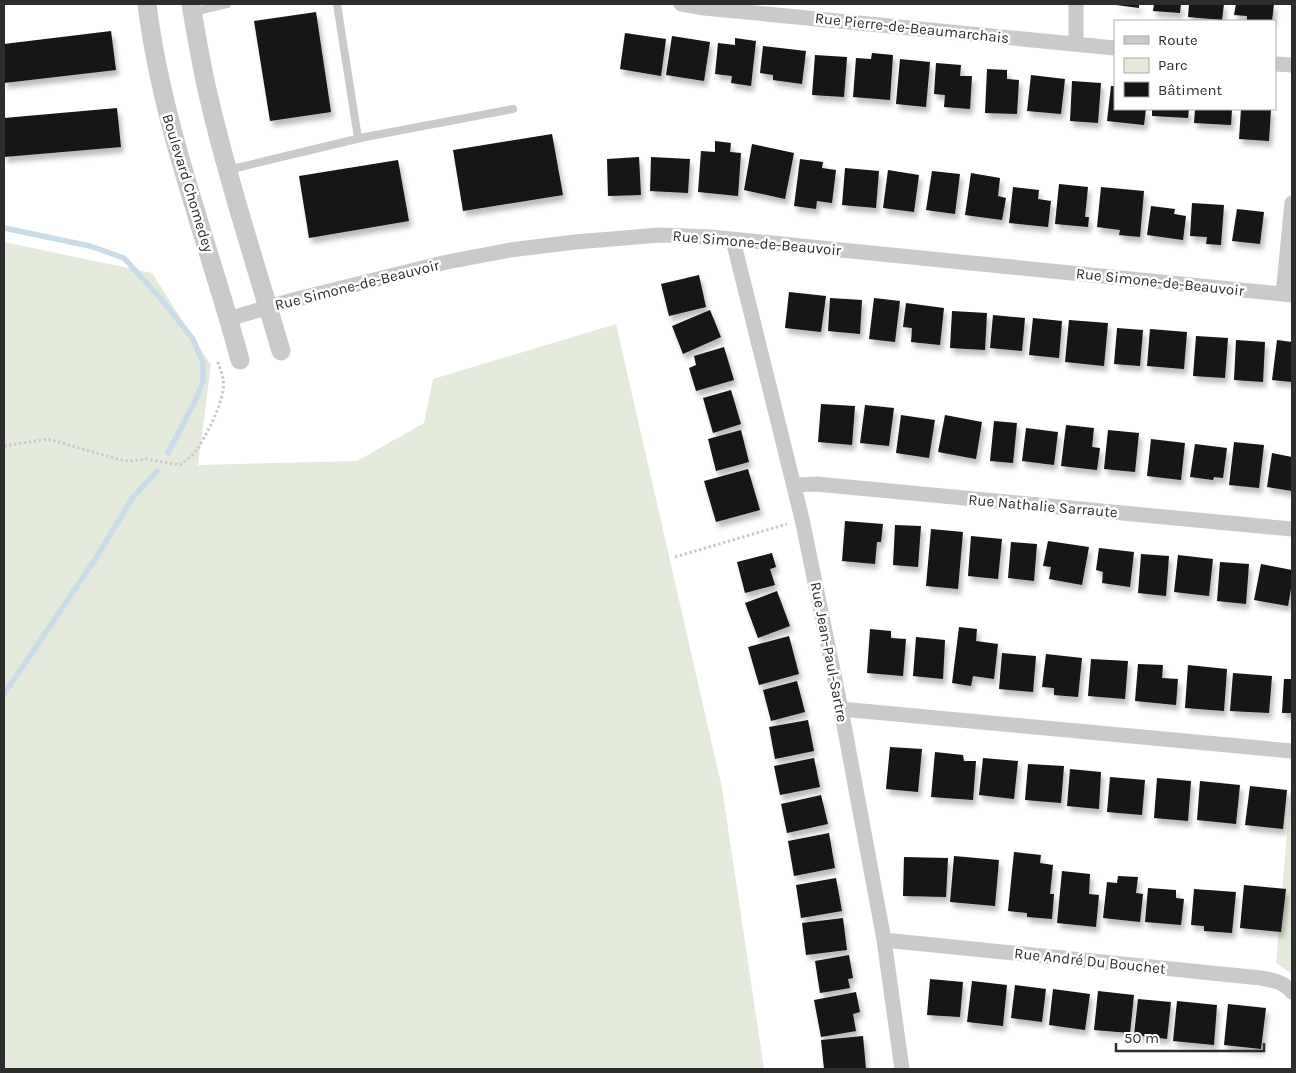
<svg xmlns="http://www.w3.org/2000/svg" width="1296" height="1073" viewBox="0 0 1296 1073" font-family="Karla,sans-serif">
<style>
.green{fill:#e3eadc}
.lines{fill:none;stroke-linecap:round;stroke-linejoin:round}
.stream{stroke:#cadce8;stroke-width:5.5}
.building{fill:#141414;filter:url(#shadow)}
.path{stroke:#cacaca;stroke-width:3;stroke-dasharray:2.5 2.5;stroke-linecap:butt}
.service{stroke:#cacaca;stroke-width:8}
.minor{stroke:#cacaca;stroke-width:15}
.tertiary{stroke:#cacaca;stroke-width:19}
.labels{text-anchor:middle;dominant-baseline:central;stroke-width:5;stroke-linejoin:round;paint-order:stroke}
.street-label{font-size:15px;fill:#2d2d2d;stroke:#fff}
</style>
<defs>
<filter id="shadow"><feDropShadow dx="3" dy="5.5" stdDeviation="2.5" flood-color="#0004"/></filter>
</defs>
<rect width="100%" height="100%" fill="#fff"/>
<path class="green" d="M4,242L152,273L211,365L198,465L357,461L424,423L433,379L616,324L722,788L764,1069H4Z
M1292,774V974L1276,963Z"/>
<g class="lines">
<path class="stream" d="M4,228L90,246L124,258L161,299L193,339L203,363V381L196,399L168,453
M4,694L96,558L133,497L157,471"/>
</g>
<path class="building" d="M1116,4H1139V8L1116,5Z
M1154,4H1181L1180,13L1153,11Z
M1189,4H1224L1222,20L1188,17Z
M1236,4H1274L1272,21H1247V16L1234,15Z
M316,12L331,112L270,121L254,21Z
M111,31L116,70L4,83V44Z
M625,33L666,39L661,76L620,69Z
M672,36L710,42L704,81L666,75Z
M735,38L756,41L751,86L731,83L732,76L715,74L718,43L735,45Z
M763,46L806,51L802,84L773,80V75L760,73Z
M872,53L893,55L890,100L853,97L856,58L871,59Z
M815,55L847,57L844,97L812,95Z
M900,59L930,62L926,107L896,104Z
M936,63L961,65L960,76H972L970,109L944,107L945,95L934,94Z
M987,69L1007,70V79L1019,80L1017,114L985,113Z
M1031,75L1065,79L1061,114L1027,111Z
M1072,81L1101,83L1098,123L1070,121Z
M1111,86H1115V109H1146L1144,125L1107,121Z
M117,108L121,147L4,157V118Z
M1152,109H1189L1188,118L1152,116Z
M1195,109H1232L1231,125L1194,123Z
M1241,109H1271L1269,141L1239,139Z
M552,134L563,195L463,211L453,150Z
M715,141L731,143L730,152L741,153L738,196L698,192L701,151L715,152Z
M752,144L794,153L785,199L744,190Z
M639,157L641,195L608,196L607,159Z
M651,157L690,159L688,193L650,191Z
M800,159L823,162L822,168L836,170L832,203L817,201L816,209L794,206Z
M398,160L409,221L309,238L299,176Z
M845,168L879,171L876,208L842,205Z
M888,170L919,175L914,212L883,208Z
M932,171L960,174L955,214L926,210Z
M971,173L1000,178L998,196L1006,198L1002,220L965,215Z
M1059,184L1088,187L1085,217H1089L1088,227L1055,224Z
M1013,187L1039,190L1038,199L1051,201L1048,227L1009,223Z
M1101,187L1144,191L1140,237L1119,235L1120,230L1097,227Z
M1192,203L1224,205L1221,245L1206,244L1207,237L1190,236Z
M1151,206L1175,209L1174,214L1186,216L1183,240L1147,235Z
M1237,209L1264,212L1260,244L1232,241Z
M699,275L706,307L669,316L661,284Z
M789,292L826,296L821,332L785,328Z
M830,298L862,300L860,334L828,331Z
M874,298L900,301L895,342L869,339Z
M906,303L944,308L940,345L911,342L912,328L903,327Z
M710,310L721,337L683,354L672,326Z
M952,311L987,313L985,350L950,348Z
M993,315L1025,318L1022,351L990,348Z
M1033,318L1062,321L1059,358L1029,355Z
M1069,320L1108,323L1104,366L1065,362Z
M1117,328L1143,330L1140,366L1114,364Z
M1150,329L1187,332L1184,369L1147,366Z
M1196,336L1228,338L1225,378L1193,376Z
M1236,340L1265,342L1263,382L1234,380Z
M1277,340L1292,342V382L1272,380Z
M724,347L734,380L696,391L689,368L696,365L694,356Z
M731,390L741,424L713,433L703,398Z
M821,404L855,406L852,445L818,442Z
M865,405L894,408L889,446L860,443Z
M901,415L935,420L929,458L896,453Z
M945,415L982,422L976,459L938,452Z
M994,421L1017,423L1013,463L990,461Z
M1066,425L1094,428L1092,447L1100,448L1097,470L1061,466Z
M1026,428L1058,432L1054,465L1022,461Z
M741,430L749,462L716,471L708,439Z
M1108,430L1139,433L1135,472L1104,469Z
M1151,439L1185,443L1181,480L1147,476Z
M1234,442L1264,445L1259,488L1229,485Z
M1195,444L1227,448L1223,478L1214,477L1213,480L1190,477Z
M1272,453L1292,457V491L1267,487Z
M748,469L760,510L716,522L704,481Z
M845,521L883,524L881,542H877L875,564L842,561Z
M895,525L921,526L918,567L893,565Z
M931,529L963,532L958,589L926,586Z
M971,536L1002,539L998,579L968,576Z
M1048,541L1089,547L1082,585L1049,579L1051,567L1043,566Z
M1011,542L1037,544L1034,581L1008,578Z
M1099,548L1134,552L1130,587L1102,583L1103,572L1096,570Z
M772,553L776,567L770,569L775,585L745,593L737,562Z
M1141,554L1169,556L1166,596L1138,593Z
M1178,555L1213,559L1209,596L1174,592Z
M1220,562L1249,564L1246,604L1217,601Z
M1261,564L1292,570V583L1288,606L1254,600Z
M777,591L790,626L758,638L745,603Z
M959,627L977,629L976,641L998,644L994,679L973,676L971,686L952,683Z
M870,629L891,631V638L906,639L903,676L867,673Z
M789,636L799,674L759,685L748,647Z
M916,637L945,640L943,679L913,676Z
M1002,653L1036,656L1033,692L999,689Z
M1046,654L1082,658L1078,697L1054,695V688L1042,687Z
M1091,659L1128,661L1125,699L1088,696Z
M1138,664L1163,665L1162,678L1178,679L1176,705L1135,701Z
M1188,665L1227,669L1224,711L1185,708Z
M1233,673L1272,676L1269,713L1230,711Z
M1284,679H1292V713H1282Z
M797,681L805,712L771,721L763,690Z
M808,720L814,751L775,759L769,727Z
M890,747L922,749L918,792L886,789Z
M935,752L963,755L964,761H976L973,800L931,797Z
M814,758L820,787L780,795L774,766Z
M983,758L1018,761L1014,799L979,795Z
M1028,764L1064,766L1061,803L1025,800Z
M1070,769L1101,772L1099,809L1067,806Z
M1110,777L1145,780L1142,815L1107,812Z
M1157,778L1191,781L1188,821L1154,818Z
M1200,781L1240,785L1236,824L1197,820Z
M1250,786L1287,790L1283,829L1245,825Z
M821,795L828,824L787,833L781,804Z
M829,833L835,868L794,876L788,841Z
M1014,852L1041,855L1040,863L1053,865L1050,894H1054L1052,919L1027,917V913L1008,911Z
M954,856L999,860L995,906L950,902Z
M904,857L948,858L946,897L903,896Z
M1062,871L1090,874L1089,894L1099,895L1096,927L1057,923Z
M1118,876L1138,877L1136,893L1143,894L1140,922L1103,918L1107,882L1117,883Z
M836,878L842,911L801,918L796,885Z
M1244,885L1286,889L1281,932L1240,928Z
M1148,888L1176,890V898L1184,899L1181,925L1145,922Z
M1194,889L1236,892L1232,933L1204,931V926L1191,925Z
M843,918L847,950L806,955L802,923Z
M849,955L853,978L848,979L850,988L820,993L815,961Z
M930,979L963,982L960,1017L927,1015Z
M972,981L1007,985L1003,1026L967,1022Z
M1015,985L1046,989L1042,1022L1011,1018Z
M1053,989L1090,994L1085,1030L1049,1025Z
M1098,991L1134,995L1130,1033L1094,1030Z
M856,992L860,1012L853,1014L856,1031L821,1037L814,1000Z
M1138,999L1171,1002L1167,1039L1134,1035Z
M1177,1001L1217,1005L1214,1045L1173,1041Z
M1228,1004L1266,1008L1261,1049L1224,1045Z
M863,1036L866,1069H824L821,1040Z"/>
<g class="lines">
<path class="path" d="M4,446L48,439L121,460L129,461L146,459L180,465C185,461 191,457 195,452C206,437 227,397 223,379C222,372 219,366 217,360
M675,557L787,524"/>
<path class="service" d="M337,4L358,138
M193,12L227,4
M228,170L365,137L513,109"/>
<path class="minor" d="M681,4L704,8L1115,48
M1076,44V4
M1275,64L1292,65
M733,240L802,519L841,709L884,940L902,1069
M1283,294L1292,203
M228,319L293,300L447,262L510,250L575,242L624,238L659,235L711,237L1292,295
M794,485L816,484L1292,529
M841,709L1292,751
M884,940L1261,978C1273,980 1284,982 1292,992"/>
<path class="tertiary" d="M147,4C162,126 208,241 240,360
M191,4C196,34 201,64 208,94C228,180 256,266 281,351"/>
</g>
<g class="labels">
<g class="street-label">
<text transform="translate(912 28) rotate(6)">Rue Pierre-de-Beaumarchais</text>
<text transform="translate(188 183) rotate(73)">Boulevard Chomedey</text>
<text transform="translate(757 243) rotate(5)">Rue Simone-de-Beauvoir</text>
<text transform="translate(1160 282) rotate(6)">Rue Simone-de-Beauvoir</text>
<text transform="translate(357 285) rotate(-14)">Rue Simone-de-Beauvoir</text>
<text transform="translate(1043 506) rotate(5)">Rue Nathalie Sarraute</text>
<text transform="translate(829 652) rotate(79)">Rue Jean-Paul-Sartre</text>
<text transform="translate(1090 961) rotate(6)">Rue André Du Bouchet</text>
</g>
</g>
<rect width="1296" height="1073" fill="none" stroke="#2d2d2d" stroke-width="10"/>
<rect x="1114" y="20" width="162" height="90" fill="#ffffff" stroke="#ababab"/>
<rect x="1124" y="36" width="25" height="8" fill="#cacaca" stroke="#ababab"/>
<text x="1158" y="45" font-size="15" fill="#2d2d2d">Route</text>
<rect x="1124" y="58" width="25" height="15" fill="#e3eadc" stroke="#ababab"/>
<text x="1158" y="70" font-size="15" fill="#2d2d2d">Parc</text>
<rect x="1124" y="82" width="25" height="15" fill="#141414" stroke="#ababab"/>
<text x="1158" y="95" font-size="15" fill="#2d2d2d">Bâtiment</text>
<path d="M1116 1043v8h148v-8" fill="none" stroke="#2d2d2d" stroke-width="2.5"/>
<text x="1124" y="1043" font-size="15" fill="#2d2d2d" stroke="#ffffff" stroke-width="4" paint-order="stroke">50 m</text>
</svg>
